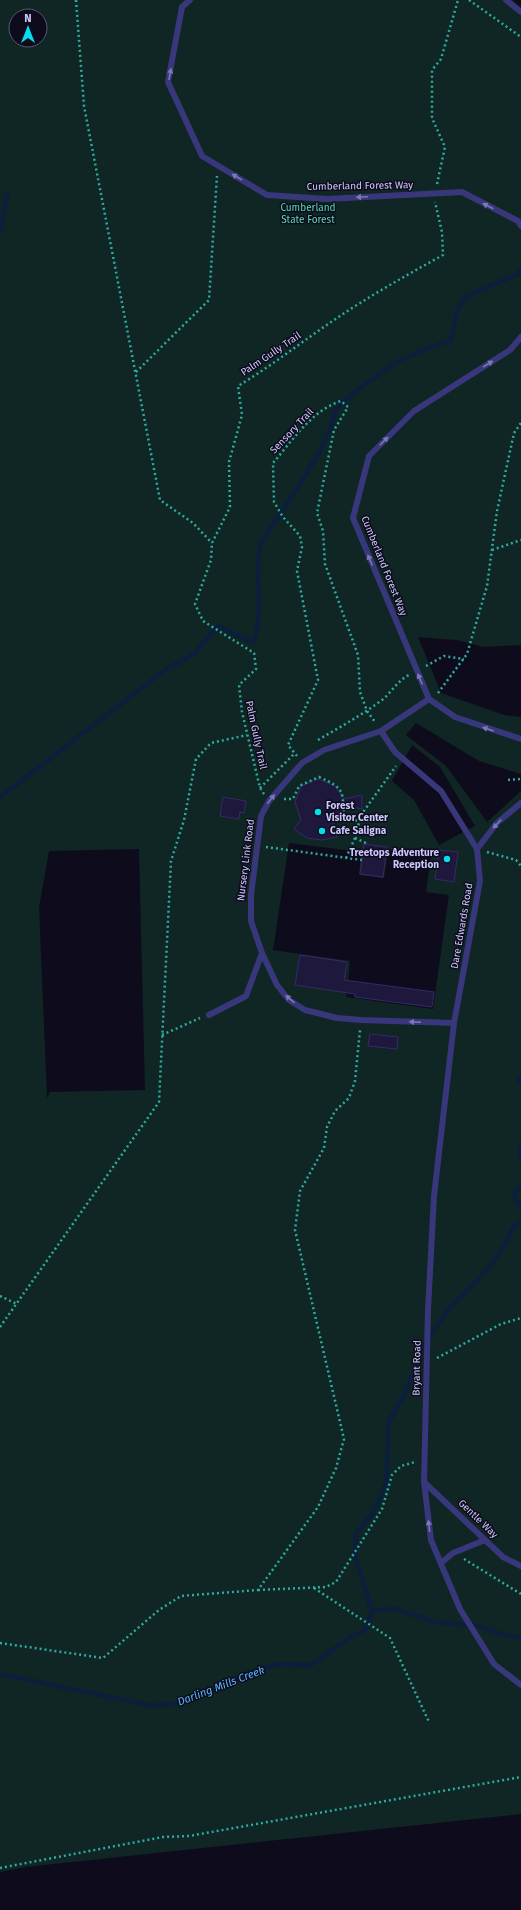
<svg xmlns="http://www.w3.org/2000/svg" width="521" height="1910" viewBox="0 0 521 1910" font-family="'Fira Sans',sans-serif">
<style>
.green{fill:#0f2624;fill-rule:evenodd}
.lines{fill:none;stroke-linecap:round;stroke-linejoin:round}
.stream{stroke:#0b1e3c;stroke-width:4.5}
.building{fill:#1e183d;stroke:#352a68}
.path{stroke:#2eaba0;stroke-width:2.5;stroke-dasharray:2 3;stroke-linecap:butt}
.lane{stroke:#38377b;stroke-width:6}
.oneway{fill:#7b78b6}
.poi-dot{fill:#04ddee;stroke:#0e0c1c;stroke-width:1.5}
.labels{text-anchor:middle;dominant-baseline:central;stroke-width:3;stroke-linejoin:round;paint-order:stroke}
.street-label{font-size:10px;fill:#ccc8fe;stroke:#0e0c1c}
.park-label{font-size:10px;fill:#56dcb6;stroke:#0e0c1c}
.poi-label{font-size:10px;font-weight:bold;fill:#ccc8fe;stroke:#0e0c1c;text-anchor:start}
.water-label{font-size:11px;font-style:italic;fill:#57b5fc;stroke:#0e0c1c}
</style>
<rect width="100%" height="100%" fill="#0e0c1c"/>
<path class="green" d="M0,0H512L521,7V645L483,647L457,640L418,637L441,693L504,715L521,717V774L479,761L416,723L406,735L446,766L487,822L521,791V1814L26,1867L0,1872ZM16,16H40V40H16ZM412,745L440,767L475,826L439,845L414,800L392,781ZM318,779C343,789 352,801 331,824L337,837L322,840L294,829L302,819L295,802L301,787ZM289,843L361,852L359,875L384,878L388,850L431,855L426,892L449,895L433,1009L346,997L350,961L273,950ZM364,844L387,847L383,877L360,874ZM139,849L145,1090L50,1092L47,1098L39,907L49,851ZM439,850L458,853L454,881L436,879ZM300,956L347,963L342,992L295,985Z"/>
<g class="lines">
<path class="stream" d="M0,232L7,195
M0,797L165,670L194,654L218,626L252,642L256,636L259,611L258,562L260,545L305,476L319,452L331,427L337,407L365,384L395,363L421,351L451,340L457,310L465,297L518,274L521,270
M521,1076L518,1078L521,1082
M521,1144V1160
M521,1186L513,1195L521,1209
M372,1611L355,1556L356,1534L374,1511L387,1481L388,1423L406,1392L421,1350L446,1312L487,1270L499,1254L515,1225L521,1222
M372,1611L396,1609L435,1622L480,1626L501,1634L521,1638
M0,1674L153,1706L173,1704L216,1689L247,1673L279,1664L311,1665L350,1638L366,1629L372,1611"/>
</g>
<path class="building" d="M318,779L335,786L344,799L362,795V809L342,805L332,825L337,837L322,840L307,838L294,829L301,820L295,802L301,786Z
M223,797L246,801L244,813L240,812L239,819L220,816Z
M364,844L387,847L383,877L360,874Z
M439,850L458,852L454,882L435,879Z
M300,955L347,962L344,980L434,992L432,1007L355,997V994L295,985Z
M370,1034L398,1037L397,1049L368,1046Z"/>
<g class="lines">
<path class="path" d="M76,0L84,106L160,500L193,523L212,543
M469,0L521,37
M437,184L445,147L432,118V70L441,59L458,0
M136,372L209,300L217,176
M492,550L521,540
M426,666L444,656L464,659
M438,693L467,654L487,586L497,511L514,433L521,423
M318,740C340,727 362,715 382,700C392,692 397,681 409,675
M297,756L288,745L318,680L297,571L302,547L300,536L283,517L274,502L273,463C292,441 312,410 341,401L348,407L334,430L317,513L323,531L325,564L358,655L360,692L367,711L375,722
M508,780L521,779
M260,788L295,753
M264,794L260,788L242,712L239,685L256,669L254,653L203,621L195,604L211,560L212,543L230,507L229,462L242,415L238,386C273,365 304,340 337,318C371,295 407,275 443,255L442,232L435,202
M284,799H293L299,786L319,777C346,789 342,791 344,818L359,821
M355,838L368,844
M266,847L362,860
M487,852L516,860L521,866
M346,858L355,838L361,815L396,766
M162,1035L200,1018
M0,1296L17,1304
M0,1327L159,1102L171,861L184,820L196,759L211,743L247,735
M437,1358L501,1324L521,1318
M464,1559L521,1594
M314,1588L390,1638L429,1722
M258,1590L326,1587L336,1582L382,1509L392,1475L401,1466L415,1462
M0,1643L103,1658L159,1610L181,1596L258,1590L318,1507L336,1468L344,1439L295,1230L300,1191L324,1148L327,1127L335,1111L349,1098L355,1081L360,1030
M0,1868L163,1837L189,1836L521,1777"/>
<path class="lane" d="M190,0L182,7L168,82L202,156L267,195L327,199L462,192L518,221L521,226
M506,0L521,12
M521,337L510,350L414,411L369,456L353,518L429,699L455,717L521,739
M429,699L381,731L324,750L302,763L269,801L261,816L251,895V921L262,953L277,985L289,1000L305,1010L337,1018L361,1020L454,1023
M381,731L395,752L441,791L477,849
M521,803L497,823L477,849L480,881L454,1023L434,1196L428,1310L424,1482L431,1540L460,1609L494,1664L521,1685
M209,1015L246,996L262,953
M424,1482L503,1557L521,1566
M441,1563L453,1553L485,1540"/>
</g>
<defs><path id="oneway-solid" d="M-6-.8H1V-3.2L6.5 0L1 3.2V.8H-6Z"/></defs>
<g class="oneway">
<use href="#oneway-solid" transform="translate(170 74) rotate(-79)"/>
<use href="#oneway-solid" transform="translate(237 177) rotate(-149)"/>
<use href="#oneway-solid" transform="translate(362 197) rotate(177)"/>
<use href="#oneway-solid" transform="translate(488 206) rotate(-153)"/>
<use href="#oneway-solid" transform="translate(488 364) rotate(-32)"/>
<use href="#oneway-solid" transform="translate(384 441) rotate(-45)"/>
<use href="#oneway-solid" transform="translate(370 560) rotate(-113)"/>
<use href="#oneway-solid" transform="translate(420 679) rotate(-113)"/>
<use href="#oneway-solid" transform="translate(488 729) rotate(-161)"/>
<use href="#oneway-solid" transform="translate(271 799) rotate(-52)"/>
<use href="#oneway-solid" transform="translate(497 824) rotate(133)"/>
<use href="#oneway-solid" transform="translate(290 999) rotate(-139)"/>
<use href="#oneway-solid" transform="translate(415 1022) rotate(-178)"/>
<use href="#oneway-solid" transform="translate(429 1526) rotate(-97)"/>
</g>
<g class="poi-dot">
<circle cx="318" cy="812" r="4"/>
<circle cx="322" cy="831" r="4"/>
<circle cx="447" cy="859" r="4"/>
</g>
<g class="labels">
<g class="street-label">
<text transform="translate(360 186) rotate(-1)">Cumberland Forest Way</text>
<text transform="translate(271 354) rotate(-34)">Palm Gully Trail</text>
<text transform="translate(292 431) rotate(-47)">Sensory Trail</text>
<text transform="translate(384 566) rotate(68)">Cumberland Forest Way</text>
<text transform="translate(256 735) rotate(78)">Palm Gully Trail</text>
<text transform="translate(246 860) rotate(-83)">Nursery Link Road</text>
<text transform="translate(462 926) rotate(-80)">Dare Edwards Road</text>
<text transform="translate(417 1368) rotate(-89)">Bryant Road</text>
<text transform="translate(478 1519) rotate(44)">Gentle Way</text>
</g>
<g class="park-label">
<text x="308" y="208">Cumberland<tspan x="308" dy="12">State Forest</tspan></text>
</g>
<g class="poi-label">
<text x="326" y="806">Forest<tspan x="326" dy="12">Visitor Center</tspan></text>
<text x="330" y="831">Cafe Saligna</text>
<text x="439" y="853" text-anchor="end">Treetops Adventure<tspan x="439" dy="12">Reception</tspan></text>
</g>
<g class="water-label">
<text transform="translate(221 1686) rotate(-21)">Darling Mills Creek</text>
</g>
</g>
<g transform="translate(28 28)"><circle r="19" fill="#0e0c1c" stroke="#5a5776"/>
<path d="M0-3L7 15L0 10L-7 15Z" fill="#04ddee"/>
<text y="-6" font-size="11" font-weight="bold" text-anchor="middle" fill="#ccc8fe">N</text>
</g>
</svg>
